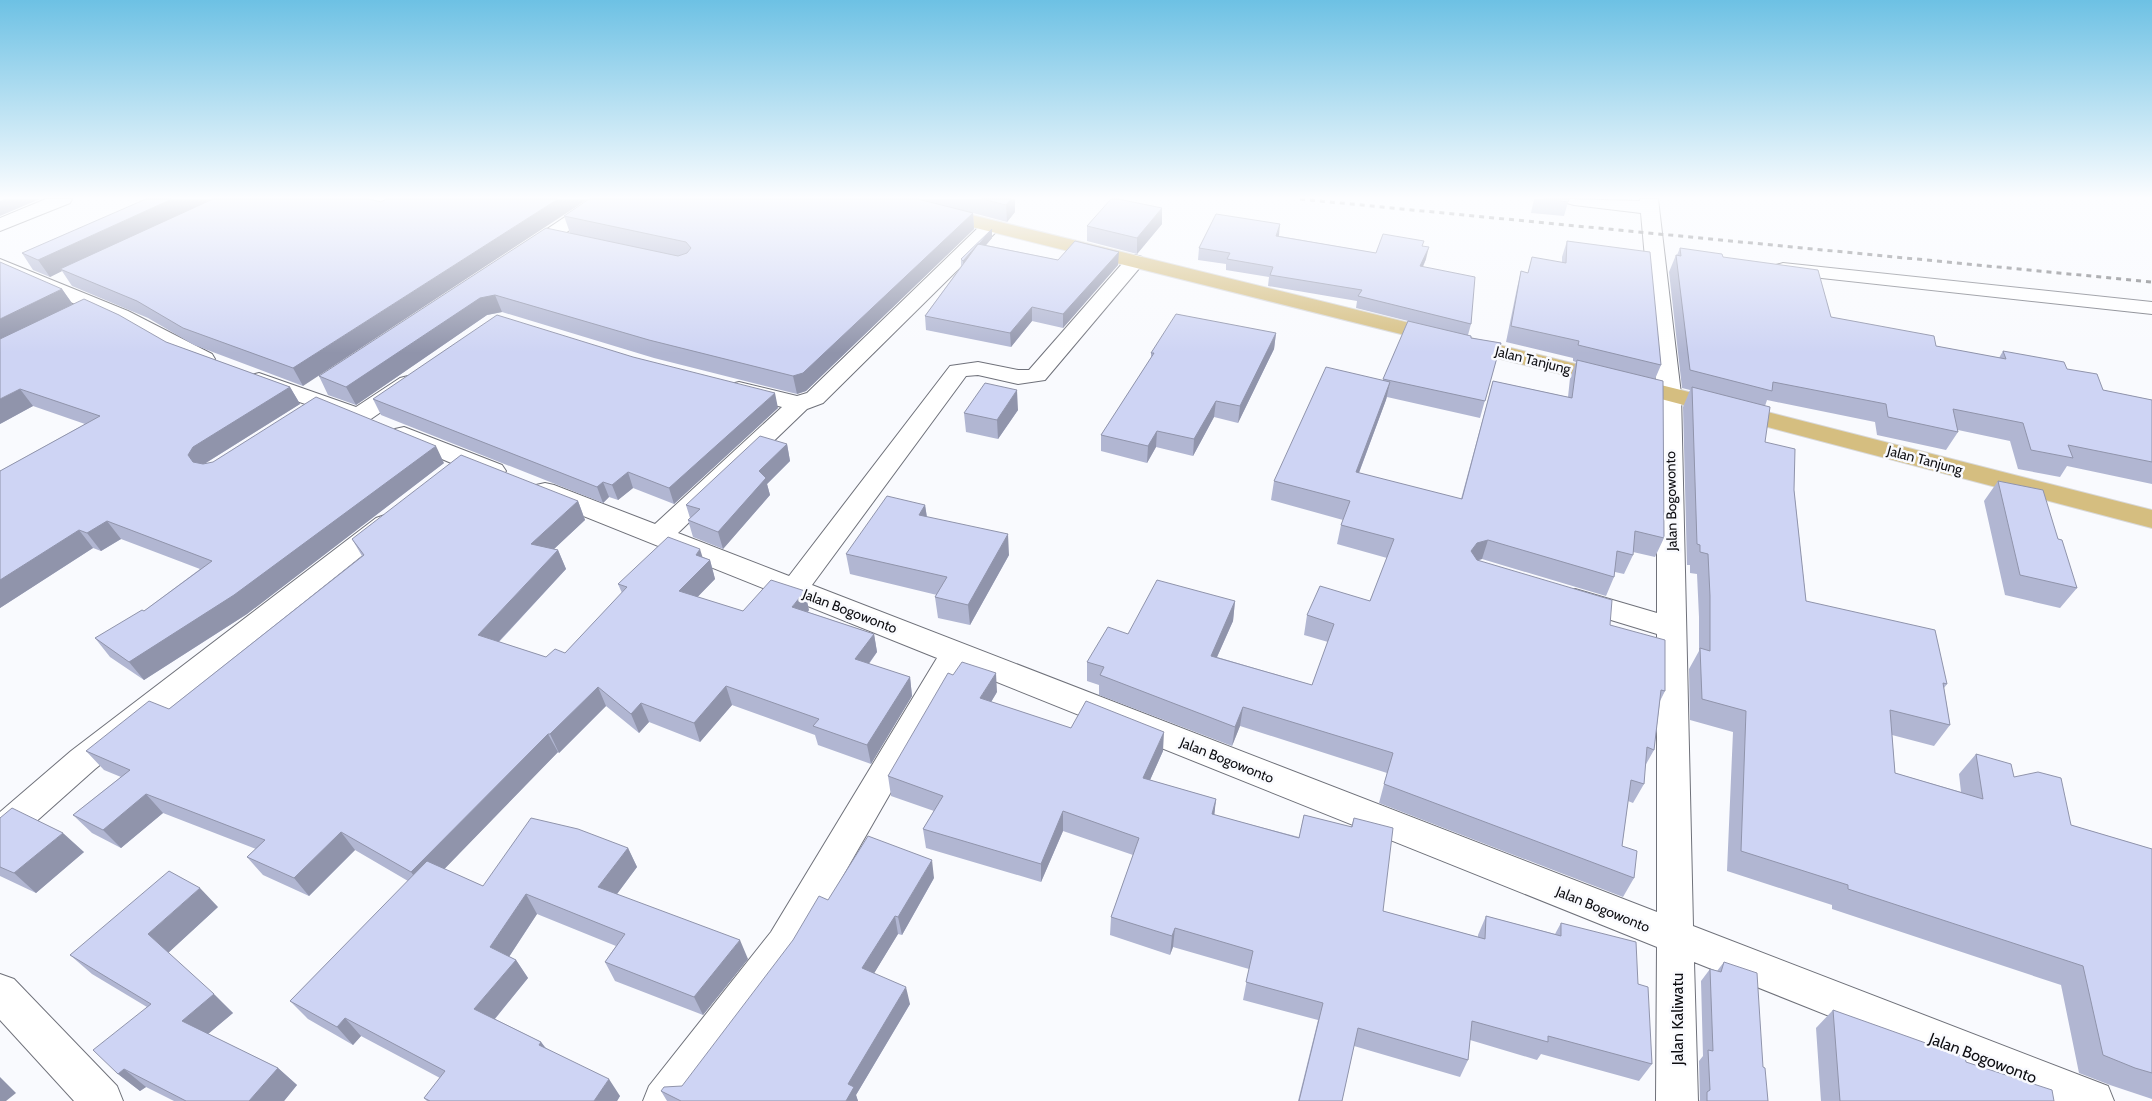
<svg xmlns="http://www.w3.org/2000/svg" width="2152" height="1101" viewBox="0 0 2152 1101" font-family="Cabin,sans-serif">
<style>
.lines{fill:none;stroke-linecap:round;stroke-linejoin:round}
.minor-casing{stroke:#6f717a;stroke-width:2}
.major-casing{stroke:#d8d8d9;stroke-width:2}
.minor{fill:#fff;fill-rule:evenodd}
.major{fill:#d5be80;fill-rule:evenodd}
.rail{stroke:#65666a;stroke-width:3;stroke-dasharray:5 5;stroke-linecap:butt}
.wall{fill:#b1b6d2}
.shaded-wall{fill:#9094ab}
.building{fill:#ced4f4;stroke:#9094ab}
.labels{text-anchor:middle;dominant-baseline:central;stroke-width:5;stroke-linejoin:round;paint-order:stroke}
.street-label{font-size:14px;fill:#0d0d11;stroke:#f9fafe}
.near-street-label{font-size:16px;fill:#0d0d11;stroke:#f9fafe}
</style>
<rect width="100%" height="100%" fill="#f9fafe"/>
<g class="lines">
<defs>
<path id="minor" d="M46,199H72L70,203L0,231V218Z
M592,199H614L534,255L527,257L520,255L517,251L520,247Z
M1565,199L1640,201V199H1658L1681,394L1693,926L2108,1086L2114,1101H2042L1694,962L1698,1101H1656L1657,947L962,668L797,956L689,1101H643L649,1086L771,932L937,658L536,497L532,491L536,485L545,483L554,485L655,524L782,407L731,394L727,389L731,384L739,382L797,396L807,393L984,222H998L1001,226L998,230L823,403L807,409L678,533L789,576L950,366L978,362L1018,370H1029L1128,257L1135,255L1142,257L1145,261L1142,265L1045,380L1018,384L978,375L966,376L812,585L1657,912V634L1565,606L1561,599L1565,592L1575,589L1657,613V394L1641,213L1574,205L1567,203Z
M0,259L128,311L212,354L215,359L212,364C193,369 172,353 156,344C107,315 52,295 0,272Z
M1783,263L2152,302V314L1776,273L1773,269L1776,265Z
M259,373L356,407L400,378L408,376L416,378L420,383L416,388L368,421L359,423L251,385L247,380L251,375Z
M404,427L502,465L506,471L502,477L493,479L484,477L395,439L392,434L395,429Z
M385,515L394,518L398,524L394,530L95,769L12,843L0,848V812L71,751L376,518Z
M0,974L14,979L117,1086L123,1101H74L0,1020Z"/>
<path id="major" d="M874,199H907L1677,389L2152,510V528L1661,399L876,203Z"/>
</defs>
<use href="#minor" class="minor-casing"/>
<use href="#major" class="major-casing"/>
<use href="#minor" class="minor"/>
<use href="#major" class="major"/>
<path class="rail" d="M1300,199L2152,282"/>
</g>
<path class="wall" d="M369,199L303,386L194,345L148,318L72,286L62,271L50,277L33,270L22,253Z
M589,199H1015V212L1007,222L973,213L974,229L806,391L797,394L654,358L502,312L487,315L356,405L328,395L319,376L570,233L564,216Z
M1534,199H1569L1564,216L1531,213Z
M1162,224L1137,254L1087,241V226Z
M992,229V238L986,245L1058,260L1118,265L1063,328L1032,321L1011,347L926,330L925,316L961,266V259Z
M1279,235V236L1376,253L1423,246L1426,259L1423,267L1471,324L1468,335L1471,338L1501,343L1480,418L1387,397L1359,473L1461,499L1493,381L1568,397L1570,378L1576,362L1573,361V358L1506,342L1517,288L1521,271L1528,273L1562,263V257L1567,241L1661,365L1655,379L1664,538L1655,557L1633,552V555L1624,574L1615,572L1614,577L1606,596L1482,559L1477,561L1610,625L1665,691L1660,701L1654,750L1645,766L1644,784L1633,803L1628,801L1622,846L1634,878L1623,897L1379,803L1387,773L1240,726L1232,746L1099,695V685L1087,681V662L1128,634L1235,601L1233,621L1217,657L1312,685L1328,642L1304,635L1307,615L1370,601L1387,558L1337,544L1341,525L1343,520L1271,500L1274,481L1383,380L1408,321L1356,308L1357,301L1268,286L1269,277L1226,270V264L1198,260L1199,248Z
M1680,248L1723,257L1831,317L1936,346L1999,358L2003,351L2067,369L2103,390L2152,400V484L2067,466L2060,477L2018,469L2010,441L1958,430V432L1946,450L1877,435L1875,422L1767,400L1765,406V442L1794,490L1806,601L1947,684L1944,688L1950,725L1934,746L1892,735L1895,773L1961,792L1959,774L1976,754L2014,777L2071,825L2152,849V1099L2110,1085L2079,1073L2061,985L1832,909V905L1727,871L1733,732L1690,720L1689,669L1699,651V617L1697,574L1690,573V565H1687L1683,407L1690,390L1682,388L1669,272L1676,255H1677Z
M62,289L73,305L166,342L290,387L300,404L206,463H444L247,614L144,680L110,657L95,638L144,611L200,569L121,539L101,551L93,548L0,608V471L85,424L33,406L0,424Z
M1276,333L1274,349L1238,423L1214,417L1193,456L1156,447L1147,463L1101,451V435L1151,358V353Z
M373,399L778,408L674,504L633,488L618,500L609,497L603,503L381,415Z
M1018,410L998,439L966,432L964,413Z
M787,444L790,461L767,484L770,495L723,549L693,537L688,520L690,518L686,505Z
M1998,481L2058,539L2077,588L2060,608L2005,595L1984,501Z
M578,501L585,520L554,549L558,550L566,569L499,642L546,657L565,653L622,593L618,584L703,557L710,560L715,579L697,597L743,611L809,610L808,612L874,634L877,652L869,664L910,677L912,696L871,764L818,745L815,735L732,705L700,742L649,722L639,733L606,706L559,753L558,752L444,869L483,886L628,848L637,867L617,894L748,959L703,1015L615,981L605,962L616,946L537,914L509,957L516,960L528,978L495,1019L541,1042L546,1048L620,1096L617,1101H427L424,1098L440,1078L361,1036L353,1045L308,1019L290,1001L408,881L355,850L309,896L263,875L247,857L256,849L163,813L121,848L92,833L73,815L121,777L104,770L86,751L169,709L362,556L352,539Z
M925,505L927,517L1009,555L970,625L938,618L935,597L937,595L850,574L846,554Z
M997,692L991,702L1071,728L1163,751L1150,780L1216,799L1214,815L1299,837L1304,815L1351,827L1354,818L1383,911L1478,937V935L1486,916L1555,934L1561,923L1638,984L1652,1064L1639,1081L1541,1054L1537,1060L1470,1040L1468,1060L1460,1077L1354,1046L1342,1101H1298L1318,1020L1243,1000L1249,969L1173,947L1170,955L1110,935L1111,917L1133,855L1063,831L1041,882L926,848L923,829L934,811L891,796L888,776Z
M0,818L84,852L36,893L0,876Z
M934,878L902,935L898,934L874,973L910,1004L856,1095L858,1101H667L661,1091L682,1086Z
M218,907L168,953L233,1013L208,1034L278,1068L297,1085L284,1101H174L146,1087L140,1091L118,1074L147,1007L92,974L70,955Z
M1724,962L1763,1067L1768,1101H1699L1700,1100L1699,1061L1703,1056L1701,981L1710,969L1717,971Z
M1833,1010L1966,1062L2054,1101H1821L1816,1028Z"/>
<path class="shaded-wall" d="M5,199H40L0,216V201Z
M172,199H217L60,269L62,271L50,277L38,260Z
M558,199H588L303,386L293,368Z
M1011,199H1015V212L1007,222L1006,205Z
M1162,208V224L1137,254V238Z
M973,213L974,229L806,391L797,394L793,376Z
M1280,224L1279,235L1274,247L1276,236Z
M992,229V238L964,271L963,261Z
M1429,247L1426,259L1418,277L1420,266Z
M1119,252L1118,265L1063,328V314Z
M62,289L74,306L0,342V319Z
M495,295L502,312L487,315L356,405L346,387L480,298Z
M1032,307V321L1011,347L1010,333Z
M1276,333L1274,349L1238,423L1240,406Z
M1390,382L1386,400L1352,491L1356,472Z
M290,387L300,404L204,464L199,473L188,455L193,447Z
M20,389L33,406L0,424V399Z
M1017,390L1018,410L998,439L997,420Z
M775,393L778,408L674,504L669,488Z
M1216,401L1214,417L1193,456L1194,439Z
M1157,431L1156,447L1147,463L1148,446Z
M787,444L790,461L767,484L770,495L723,549L718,532L759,471Z
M436,446L444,463L247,614L144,680L129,662Z
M628,472L633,488L618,500L612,485Z
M603,482L609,497L603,503L597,487Z
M578,501L585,520L539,563L531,544Z
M925,505L928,525L919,515Z
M107,521L121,539L101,551L87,533Z
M79,530L93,548L0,608V580Z
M1008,534L1009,555L970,625L968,605Z
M1488,540L1482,559L1470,562L1471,551L1477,543Z
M700,549L705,565L710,560L715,579L685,610L679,591L696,555Z
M558,550L566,569L487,654L478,635Z
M805,591L809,610L796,626L792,607Z
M1235,601L1233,621L1209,675L1211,656Z
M874,634L877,652L858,678L855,659Z
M996,673L997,692L982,717L980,698Z
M910,677L912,696L871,764L867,745Z
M726,686L732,705L700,742L694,723Z
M598,687L606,706L559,753L550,734Z
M641,703L649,722L639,733L631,714Z
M1243,707L1240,726L1232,746L1235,727Z
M1164,732L1163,751L1142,798L1143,778Z
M548,734L558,752L424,890L411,872Z
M146,794L163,813L121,848L103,830Z
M1216,799L1214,818L1212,814Z
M1063,811V831L1041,882V864Z
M341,832L355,850L309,896L294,878Z
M63,833L84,852L36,893L14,873Z
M628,848L637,867L608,906L598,887Z
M932,860L934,878L902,935L898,917Z
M200,888L218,907L168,953L148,934Z
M526,894L537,914L503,966L490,947Z
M895,916L898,934L867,985L862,968Z
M1175,928L1173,947L1170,955L1172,936Z
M740,940L748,959L703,1015L694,997Z
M516,960L528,978L488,1027L474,1009Z
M906,987L910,1004L856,1095L858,1101H846L848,1084Z
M214,994L233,1013L202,1039L182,1021Z
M345,1018L361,1036L353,1045L337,1027Z
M541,1042L553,1059L539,1045Z
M278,1068L297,1085L284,1101H249Z
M124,1069L146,1087L140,1091L118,1074Z
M0,1077L16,1093L6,1101H0Z
M609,1079L620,1096L617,1101H594Z"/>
<path class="building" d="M146,199H172L38,260L22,253Z
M213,199H369L381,202L386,199H558L293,368L183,328L137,301L60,269Z
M589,199H918L973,213L803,373L793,376L649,340L495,295L480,298L346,387L319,376L546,228L678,256L687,253L691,248L686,242L564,216Z
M982,199H1011L1006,205Z
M1111,199H1118L1162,208L1137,238L1087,226Z
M1543,199H1569L1568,202Z
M1216,214L1280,224L1276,236L1376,253L1383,234L1424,241L1422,246L1429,247L1420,266L1475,277L1471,324L1358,296L1362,290L1270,275L1273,267L1227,259L1230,253L1199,248Z
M992,229L979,244H978L963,261L961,259Z
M1075,241L1119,252L1063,314L1032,307L1010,333L925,316L978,244L1058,260Z
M1567,241L1650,252L1661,365L1578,345L1579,341L1511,326L1521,271L1528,273L1532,257L1566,263Z
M1680,248L1722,254L1723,257L1818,270L1831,317L1934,336L1936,346L2006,359L2003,351L2064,362L2067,369L2097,374L2103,390L2152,400V462L2068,445L2073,458L2031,450L2023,423L1953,409L1958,432L1888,417L1886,404L1773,382L1772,391L1690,370L1676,255L1681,256Z
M0,262L62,289L0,319Z
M84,299L119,315L166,342L290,387L193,447L188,455L193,462L203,464L213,462L316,397L436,446L234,595L129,662L95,638L142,610L144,611L212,561L107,521L87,533L79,530L0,580V471L100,416L20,389L0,399V339Z
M1176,314L1276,333L1240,406L1216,401L1194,439L1157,431L1148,446L1101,435L1154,353H1151Z
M497,315L633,357L775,393L669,488L628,472L612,485L603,482L597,487L373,399Z
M1408,321L1471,336V338L1501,343L1485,401L1383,379Z
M1577,360L1663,381L1664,538L1635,531L1633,555L1617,551L1614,577L1488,540L1477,543L1471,551L1477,560L1612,600L1610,625L1665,640V691L1661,690L1654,750L1647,747L1644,784L1631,780L1622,846L1637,851L1634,878L1384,784L1393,753L1243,707L1235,727L1100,675L1104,667L1087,662L1108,627L1128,634L1157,580L1235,601L1211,656L1312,685L1334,624L1307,615L1320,586L1370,601L1394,539L1341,525L1350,501L1274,481L1326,367L1390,382L1356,472L1462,499L1493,381L1572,398Z
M985,383L1017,390L997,420L964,413Z
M1692,387L1770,407L1765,442L1795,449L1794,490L1806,601L1935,630L1947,684L1943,683L1950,725L1890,710L1895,773L1983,799L1976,754L2011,764L2014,777L2038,772L2061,778L2071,825L2152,849V1073L2135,1068L2103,1055L2083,966L1848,889V885L1741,851L1746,711L1702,699L1700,648L1710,651V596L1708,554L1700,552V545L1697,544Z
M760,436L787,444L759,471L766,478L718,532L688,520L700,509L686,505Z
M461,455L578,501L531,544L558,550L478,635L546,657L555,649L565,653L627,587L618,584L668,537L700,549L696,555L710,560L679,591L743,611L771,580L805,591L792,607L874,634L855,659L910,677L867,745L813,726L819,719L726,686L694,723L641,703L631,714L598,687L550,734H548L411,872L341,832L294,878L247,857L265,840L146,794L103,830L73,815L130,770L86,751L149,701L169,709L364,555L352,539Z
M1998,481L2043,490L2058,539L2062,540L2077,588L2020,575Z
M887,496L925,505L919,515L1008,534L968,605L935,597L947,577L846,554Z
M962,662L996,673L980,698L1071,728L1086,701L1164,732L1143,778L1216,799L1212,814L1299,838L1304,815L1352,827L1354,818L1393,828L1383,911L1485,939L1486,916L1561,936V923L1636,942L1638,984L1648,987L1652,1064L1548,1036V1042L1472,1021L1468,1060L1358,1028L1342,1101H1299L1323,1003L1246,982L1253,951L1175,928L1172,936L1111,917L1139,838L1063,811L1041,864L923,829L943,796L888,776L948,673L953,675Z
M12,808L63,833L14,873L0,867V818Z
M531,818L578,829L628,848L598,887L740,940L694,997L605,962L625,934L526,894L490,947L516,960L474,1009L541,1042L539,1045L609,1079L594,1101H430L424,1098L445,1071L345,1018L337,1027L290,1001L427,861L483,886Z
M868,836L932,860L898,917L895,916L862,968L906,987L848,1084L854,1087L846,1101H681L661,1091L664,1087L682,1086L793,940L819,896L828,900Z
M169,871L200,888L148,934L214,994L182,1021L278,1068L249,1101H186L124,1069L118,1074L93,1050L151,1004L70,955Z
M1724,962L1757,973L1763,1067L1765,1068L1768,1101H1707V1092L1710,1090L1708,1050L1713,1051L1710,969L1721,972Z
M1833,1010L1965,1057L1966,1062L2052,1090L2054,1101H1840Z"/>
<linearGradient id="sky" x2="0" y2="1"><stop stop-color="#6dc1e4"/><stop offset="0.56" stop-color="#fcfdff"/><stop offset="1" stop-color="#fcfdff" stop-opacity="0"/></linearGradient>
<rect width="2152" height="353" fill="url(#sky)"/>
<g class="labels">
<g class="street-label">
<text transform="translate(1533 360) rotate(14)">Jalan Tanjung</text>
<text transform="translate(1925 460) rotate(15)">Jalan Tanjung</text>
<text transform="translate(1671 501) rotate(-91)">Jalan Bogowonto</text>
<text transform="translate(850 611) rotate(21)">Jalan Bogowonto</text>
<text transform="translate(1227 760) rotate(22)">Jalan Bogowonto</text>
<text transform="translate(1603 909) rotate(22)">Jalan Bogowonto</text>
</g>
<g class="near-street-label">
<text transform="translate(1677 1019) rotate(-90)">Jalan Kaliwatu</text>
<text transform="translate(1983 1058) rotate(21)">Jalan Bogowonto</text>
</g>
</g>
</svg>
